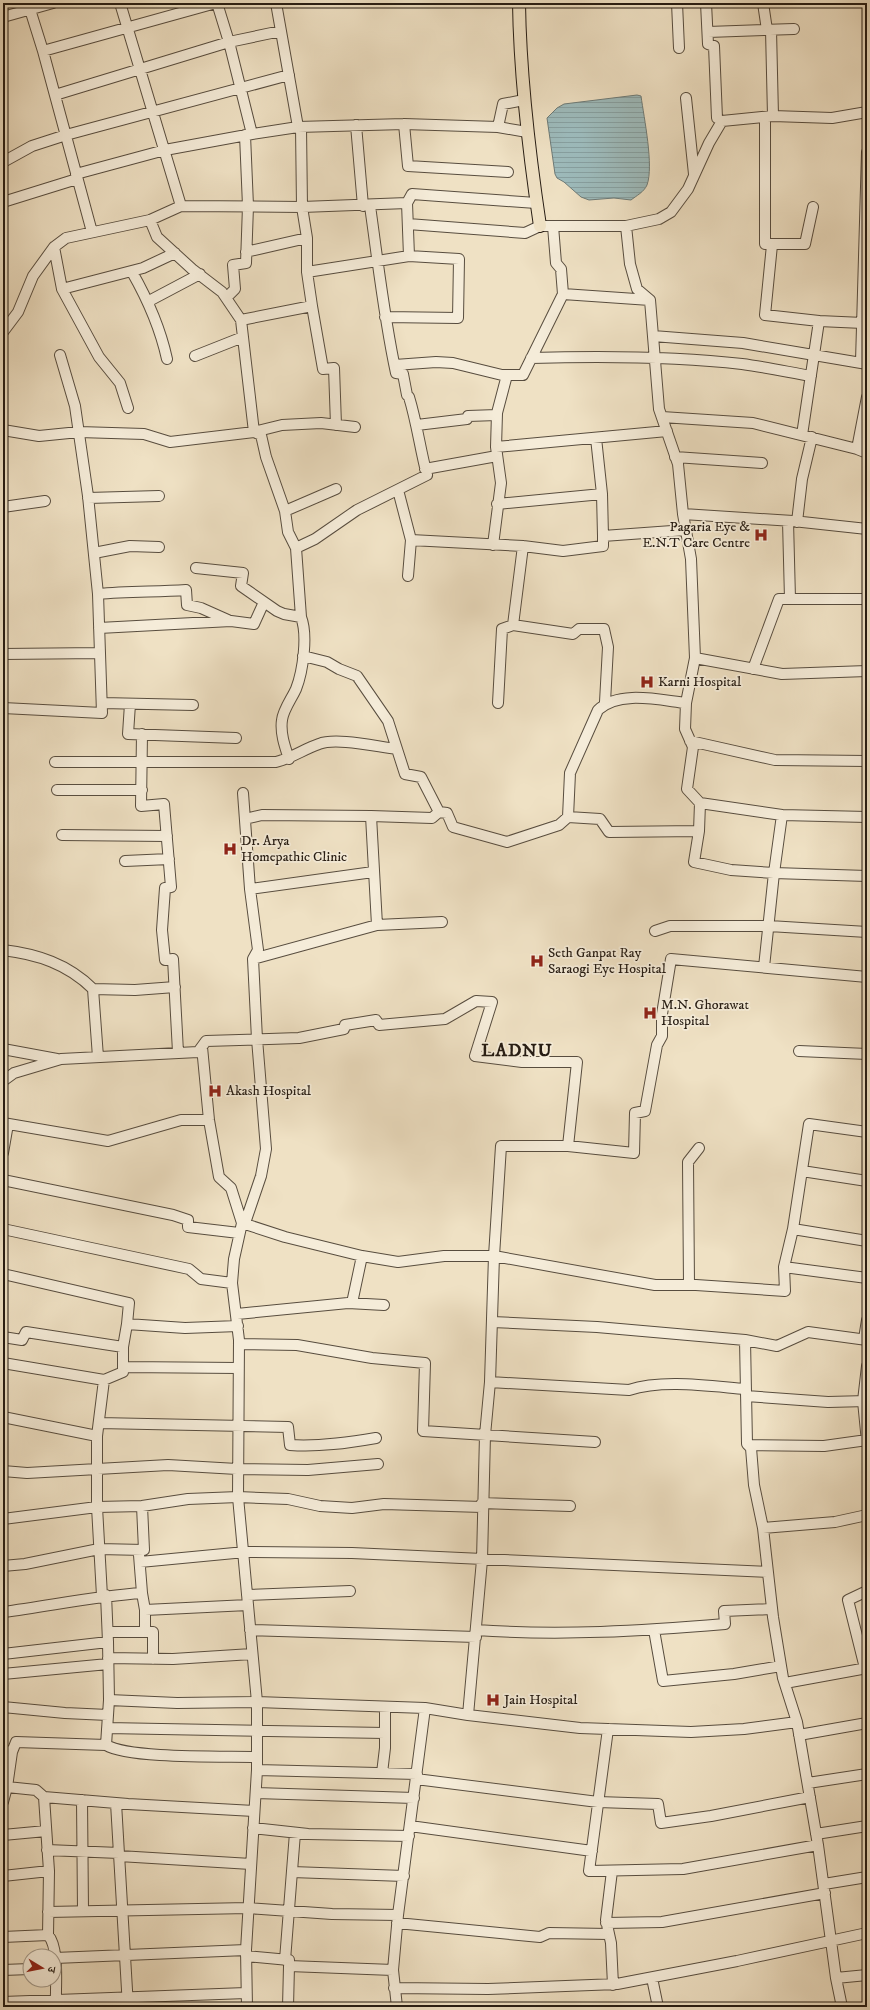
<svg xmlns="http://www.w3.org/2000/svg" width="870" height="2010" viewBox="0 0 870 2010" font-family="'IM FELL DW Pica','Noto Serif Devanagari',serif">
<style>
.water{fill:url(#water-rules);stroke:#6d7b78}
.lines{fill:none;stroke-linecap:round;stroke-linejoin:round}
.minor-casing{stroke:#584d3f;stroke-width:12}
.major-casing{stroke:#261c13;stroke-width:14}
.minor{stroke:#f5ecd9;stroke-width:10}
.major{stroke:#efe1c4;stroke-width:12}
.labels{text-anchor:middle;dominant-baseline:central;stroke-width:3.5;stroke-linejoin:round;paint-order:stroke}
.poi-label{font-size:14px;fill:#261c13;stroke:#f5ecd9;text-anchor:start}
.district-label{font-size:18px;font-weight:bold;letter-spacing:1px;fill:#261c13;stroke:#f5ecd9}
</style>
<defs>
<pattern id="water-rules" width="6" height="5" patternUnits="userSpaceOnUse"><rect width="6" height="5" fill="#9dbbbc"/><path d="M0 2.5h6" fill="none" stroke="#87a0a1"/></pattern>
</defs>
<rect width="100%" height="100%" fill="#efe1c4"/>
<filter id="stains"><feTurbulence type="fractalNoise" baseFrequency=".005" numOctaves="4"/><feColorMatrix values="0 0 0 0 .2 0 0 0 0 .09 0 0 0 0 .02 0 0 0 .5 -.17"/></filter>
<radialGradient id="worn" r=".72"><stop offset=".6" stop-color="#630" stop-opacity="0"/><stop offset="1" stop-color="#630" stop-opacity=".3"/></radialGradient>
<path class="water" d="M637,95L641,96C644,118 654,166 647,185C644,192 636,196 631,200L614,198L589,200L581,197L564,182L557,178L555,174L547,118L557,108L564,104Z"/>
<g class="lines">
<defs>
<path id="minor" d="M28,3L43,51L92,232
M120,3L181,206
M217,3L229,42L252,134
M276,3L298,127
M677,3L679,48
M706,3L708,44L714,46L717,118L722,121
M763,3L767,30
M3,17L53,3
M771,30L773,116
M708,32L794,29
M43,51L216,3
M55,95L229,42L281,31
M686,98L694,174
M765,117V244H805L813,207
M404,124L408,166L508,172
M356,125L363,206
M498,127L503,104L524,100
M3,162L32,146L66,135L289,75
M76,174L165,150L252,134L298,127L404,124L498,127L527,132
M3,202L77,179
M150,220L157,237L192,269L222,292L241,320L254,432
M408,224L525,233L540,226H626L659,219L671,212L688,189L709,143L722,121L773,116L832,118L867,112
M626,226L630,264L637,289L650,300L659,409L678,464L683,514L691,559L695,658L686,703L685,729L693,747L687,789L700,803L699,831L694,862L731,870L774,873L764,967
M772,245L765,315L819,321L863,323
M54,247L62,289L99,357L120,383L128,408
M246,252L307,238
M132,272C148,300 160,327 167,359
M307,272L409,256L407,203
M62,289L143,268L175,253
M563,294L650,300
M226,298L235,289L233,265L246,263L248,206L245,135
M149,301L200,274
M312,306L323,369L334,368L336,425
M385,317L458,318L459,259L409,256
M241,320L312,306L307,272V238L302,207L301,127
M3,332L18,312L33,276L54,247L66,238L150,220L181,206L302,207L407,203L412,194L536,203
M653,336L743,343L867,364
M195,356L243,337
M531,358C601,356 672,356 742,364C765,367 788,372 811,376
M861,362L867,152
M395,365L436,362L453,363L502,375H523L563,294L561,269L556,263L553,226
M662,417L753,423L857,449L867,453
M417,425L467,419L468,416L497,415
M3,430L39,436L79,432L144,434L170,442L254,432L282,425L321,423L355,427
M254,432L261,435L266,457L285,511L288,532L296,548L301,617C308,635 303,671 296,689C292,698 283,710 282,720C280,733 285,747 289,759
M802,435L819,321
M596,438L602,494L603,536
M496,447L667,431
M857,449L867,397
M675,457L762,463
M425,469L497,456
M398,490L411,540L408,576
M88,498L159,496
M497,504L602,494
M3,507L45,501
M285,511L336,489
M683,514L793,521L867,529
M788,521L790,599
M797,522L802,479L812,437
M411,540L523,546L563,551L603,546V536L686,530
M493,545L501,483L496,447L497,413L507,375
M296,548L315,539L357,510L427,475C420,449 417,423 409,397L407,395L403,374L396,373C384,318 378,262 370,206
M94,553L130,546L159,547
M196,568L243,573L241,586L277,611L284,614L301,617
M98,594C127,591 156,592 186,590L187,605L201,608L228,620
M513,625L573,634L579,629H604L608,647L605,702
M99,628L231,621L254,624L264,602
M3,654L100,653
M303,656L327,662L339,669L357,676L388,721L405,774L421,777L439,812L447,813L453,827L507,842L559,825L568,817L600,819L609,832L699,831
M695,658L782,674L867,671
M753,669L779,599H867
M102,703L193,705
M498,703L502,629L513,625L523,546
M130,704L128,734L236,738
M3,708L102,713L98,594L88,496L75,406L60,355
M142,734L141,806L164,804L171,887L165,888L162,930L165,960L173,959L178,1052
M690,741L775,760L867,761
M55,762H276C292,758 304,749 319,744C336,737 378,747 397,749
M57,790H142
M243,793L250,889L258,950L253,959L257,1039L266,1149L261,1176L245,1223
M700,803L782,815
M371,816L377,925
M568,817L570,773L598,710C619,690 659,700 686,703
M867,817L782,815L774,873L867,876
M245,819L262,815L371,816L432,818L439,812
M62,835L167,836
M125,861L169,859
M250,889L373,872
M655,931L670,926H769L867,932
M3,950C37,954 68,964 93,989L98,1057
M253,959L377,925L442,922
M93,989L135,990L175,987
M202,1047L209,1120L219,1177L231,1188L242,1223L234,1259L232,1283L239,1340L238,1497L257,1702V1770L246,1950L247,2007
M3,1049L57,1059
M799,1051L867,1054
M3,1081L14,1073L61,1059L198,1052L206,1041L299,1038L344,1029L345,1025L376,1020L379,1025L445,1019L476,1001L492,1002L475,1056L522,1062H577L568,1146L634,1153L635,1113L645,1111L657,1045L662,1036V1014L671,959L867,977
M3,1123L108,1141L181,1120H209
M568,1146H501L494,1256L655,1285H696L785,1291L784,1267L867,1278
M3,1153L8,1124
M802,1171L867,1181
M3,1180L173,1215L188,1220V1227L239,1233
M242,1223L285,1237L362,1256L398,1262L444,1256H494L490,1382
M3,1229L189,1269L201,1279L232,1283
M793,1229L867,1241
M784,1267L793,1229L809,1124L867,1132
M3,1274L129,1303L127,1324L185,1328L238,1326
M689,1285L688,1162L699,1148
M352,1303L362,1256
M237,1314L348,1303L384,1305
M492,1322L597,1327L745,1340
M3,1337L22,1340L26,1332L123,1347L127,1324
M864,1339L867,1320
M239,1344L297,1345L372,1358L425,1363L423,1431L595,1442
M3,1363L104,1380L123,1372V1347
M867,1366L863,1401L867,1442
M123,1367L238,1368
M745,1389C709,1386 662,1379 629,1390L490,1382L485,1435L482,1560L468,1715L580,1728L691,1732L744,1729L797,1722
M746,1396L828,1402L867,1401
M3,1417L97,1436
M99,1423L288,1427L290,1445C319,1447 347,1443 376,1438
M749,1445L824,1446L867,1440
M3,1471L27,1473L168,1465L237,1469L308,1470L378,1464
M482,1503L570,1506
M3,1519L97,1507L142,1506L188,1499L238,1497L288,1499L320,1506L352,1508L384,1504L482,1507
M763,1528L835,1522L867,1515
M140,1562L245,1552L352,1553L767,1572
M3,1566L25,1564L99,1549L144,1550L142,1506
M142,1593L145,1610V1632
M247,1595L350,1591
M102,1596L97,1507V1436L104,1380
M145,1610L248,1605
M3,1612C50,1606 95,1596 142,1593L139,1555
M250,1630L476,1637
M476,1630C560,1636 642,1631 725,1624L724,1611L771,1609
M654,1630L663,1681L734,1674L781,1666
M108,1632H153V1659
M108,1642L109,1700L177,1703L257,1702L425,1708
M3,1654L108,1642L106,1595
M108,1658L173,1659L252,1654
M865,1668L848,1600L867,1591
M3,1674L108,1664
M785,1683L867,1668
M3,1707L65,1713L108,1715
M107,1728L385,1733
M608,1729L589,1871L683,1869L818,1845
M799,1735L867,1723
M106,1745C129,1759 225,1756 257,1757
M3,1751L12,1752L7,1787L36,1790L44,1797L128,1804L254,1811
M12,1752L16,1742L106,1745L109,1700
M257,1770L417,1774
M382,1773L385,1748V1707
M416,1779L598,1802L658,1804L661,1823L711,1816L810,1797
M808,1783L867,1774
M256,1793L414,1798
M44,1797L49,1871L48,1935C60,1948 55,1989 56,2007
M82,1800L83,1910
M3,1802L7,1787
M116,1803L128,2007
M410,1826L592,1851
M253,1828L308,1834L409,1836
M816,1834L867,1826
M3,1835L46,1831
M47,1850L119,1853
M119,1856L251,1864
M612,1871L606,1920L611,1943L613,1985
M292,1872L404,1876
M3,1876L49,1871
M824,1884L867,1877
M48,1912L248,1908L332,1914L398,1915
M397,1923L540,1937L549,1933L609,1934
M606,1923L662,1922L825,1893
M3,1937L48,1935
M246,1956L289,1960V1962
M55,1958L246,1950
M285,1960L295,1833
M3,1970L30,1969
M652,1978L658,2007
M836,1978L867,1975
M394,1988L488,1989L617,1984L737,1961L867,1933
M3,2002L246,1993
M288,2007L289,1966L393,1970
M397,2007L393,1970L398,1915L425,1708L468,1715
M842,2007L836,1978L818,1845L797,1722L783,1678L773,1617L763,1528L754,1485L751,1448L747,1444L745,1340L777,1346L808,1332L867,1340"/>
<path id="major" d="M519,3C520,78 529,152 540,226"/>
</defs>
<use href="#minor" class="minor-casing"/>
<use href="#major" class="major-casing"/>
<use href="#minor" class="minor"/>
<use href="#major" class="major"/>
</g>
<defs>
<symbol id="hospital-bare" viewBox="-9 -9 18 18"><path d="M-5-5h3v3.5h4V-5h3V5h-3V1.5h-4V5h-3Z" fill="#8f2418" stroke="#f5ecd9" stroke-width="2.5" paint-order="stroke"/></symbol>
</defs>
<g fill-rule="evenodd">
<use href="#hospital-bare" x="751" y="525" width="20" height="20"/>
<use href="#hospital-bare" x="637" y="672" width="20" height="20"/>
<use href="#hospital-bare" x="220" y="839" width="20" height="20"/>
<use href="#hospital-bare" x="527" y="951" width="20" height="20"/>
<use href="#hospital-bare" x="640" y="1003" width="20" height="20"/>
<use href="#hospital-bare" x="205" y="1081" width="20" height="20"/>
<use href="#hospital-bare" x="483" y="1690" width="20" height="20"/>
</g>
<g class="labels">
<g class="poi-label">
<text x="750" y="527" text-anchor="end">Pagaria Eye &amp;<tspan x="750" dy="16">E.N.T Care Centre</tspan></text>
<text x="658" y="682">Karni Hospital</text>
<text x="241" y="841">Dr. Arya<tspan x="241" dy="16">Homepathic Clinic</tspan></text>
<text x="548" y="953">Seth Ganpat Ray<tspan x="548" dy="16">Saraogi Eye Hospital</tspan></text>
<text x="661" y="1005">M.N. Ghorawat<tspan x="661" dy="16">Hospital</tspan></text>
<text x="226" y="1091">Akash Hospital</text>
<text x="504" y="1700">Jain Hospital</text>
</g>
<g class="district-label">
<text x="517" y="1051">LADNU</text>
</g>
</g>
<rect width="870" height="2010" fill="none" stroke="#efe1c4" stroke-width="16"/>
<rect x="4" y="4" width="862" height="2002" fill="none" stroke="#261c13" stroke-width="2"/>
<rect x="8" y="8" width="854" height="1994" fill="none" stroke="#261c13"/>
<g transform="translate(42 1968) rotate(100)"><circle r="19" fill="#f5ecd9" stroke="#a2998a"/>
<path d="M0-3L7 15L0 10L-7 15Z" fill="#8f2418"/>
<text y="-6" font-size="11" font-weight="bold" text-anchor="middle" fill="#261c13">उ</text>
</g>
<rect width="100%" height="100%" filter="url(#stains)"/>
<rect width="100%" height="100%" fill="url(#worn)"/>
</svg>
